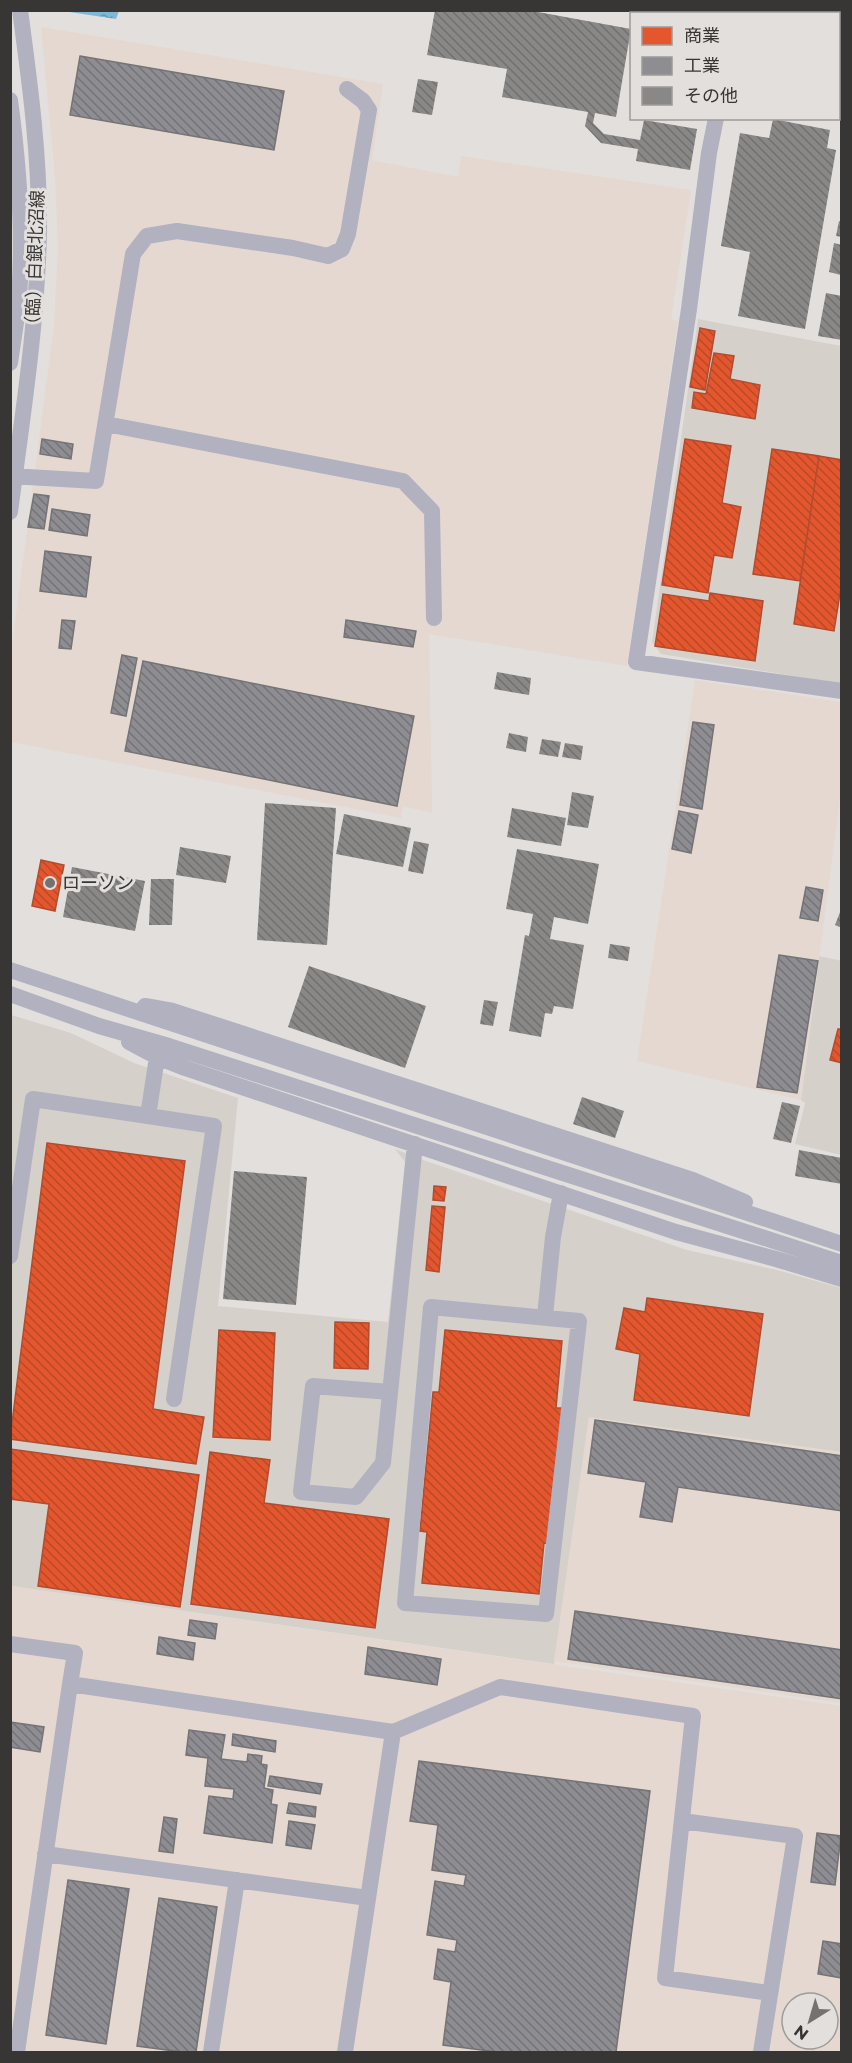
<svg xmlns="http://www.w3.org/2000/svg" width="852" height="2063" viewBox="0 0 852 2063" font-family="Montserrat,'Noto Sans JP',sans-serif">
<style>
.built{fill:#d6d0ca}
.industrial{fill:#e5d8d0;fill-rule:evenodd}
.water{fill:url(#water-ripples)}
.shops{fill:url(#shops-back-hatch);stroke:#b04d30;stroke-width:1.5}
.industry{fill:url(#industry-back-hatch);stroke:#747376;stroke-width:1.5}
.building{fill:url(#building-back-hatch)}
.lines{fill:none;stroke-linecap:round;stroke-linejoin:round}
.minor{stroke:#b2b1c0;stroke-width:16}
.poi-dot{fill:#747170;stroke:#e3dfdc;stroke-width:2}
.labels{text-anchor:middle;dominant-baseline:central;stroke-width:6;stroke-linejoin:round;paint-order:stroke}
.street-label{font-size:18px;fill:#383635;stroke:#e3dfdc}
.poi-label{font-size:18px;fill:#383635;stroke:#e3dfdc;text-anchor:start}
</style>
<defs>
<pattern id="water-ripples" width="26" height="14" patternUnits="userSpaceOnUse" patternTransform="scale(1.5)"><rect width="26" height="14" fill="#7fb8d6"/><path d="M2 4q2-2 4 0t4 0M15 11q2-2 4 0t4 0" fill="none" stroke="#6996ae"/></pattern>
<pattern id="shops-back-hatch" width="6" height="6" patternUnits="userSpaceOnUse" patternTransform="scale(1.5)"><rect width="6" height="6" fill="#e4572e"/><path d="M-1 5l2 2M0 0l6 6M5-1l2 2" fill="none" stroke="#ba4928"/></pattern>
<pattern id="industry-back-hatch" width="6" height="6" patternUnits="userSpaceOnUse" patternTransform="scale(1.5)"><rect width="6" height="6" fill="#8d8d92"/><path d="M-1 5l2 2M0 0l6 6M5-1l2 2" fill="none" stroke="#747478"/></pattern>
<pattern id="building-back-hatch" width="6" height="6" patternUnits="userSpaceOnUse" patternTransform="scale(1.5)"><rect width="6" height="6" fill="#8a8887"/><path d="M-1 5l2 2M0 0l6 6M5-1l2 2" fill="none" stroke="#72706f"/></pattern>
</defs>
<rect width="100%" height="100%" fill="#e2dfdd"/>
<path class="built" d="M698,319L841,346V684L661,654L652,642Z
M819,956L842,961L841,1155L795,1144L805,1103L801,1100Z
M11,1015L71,1033L134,1063L238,1098L218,1306L388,1322L405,1162L395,1149L426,1161L687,1250L777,1270L841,1288V1452L589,1418L554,1664L11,1586Z"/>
<path class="industrial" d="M41,27L383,84L372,160L458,177L461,156L691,190L671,319L678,321L627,666L429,634L432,813L403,806L401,818L11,742V653L54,325L58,246L55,177Z
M695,680L841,702V790L801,1100L637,1061Z
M589,1417L841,1452V1703L554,1661Z
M11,1586L841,1706V2052H11ZM792,2003H828V2039H792Z"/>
<path class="water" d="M63,11H119L116,19Z"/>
<path class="shops" d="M700,328L715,331L705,390L690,387Z
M714,353L734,356L730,379L760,385L755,419L692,408L694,392L706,394Z
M685,439L731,446L722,503L741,507L732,558L714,555L708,593L662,585Z
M772,449L819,456L800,581L753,574Z
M819,456L842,460V581L834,631L794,624Z
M710,593L763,601L755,661L655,646L663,594L709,601Z
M41,860L64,865L55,911L32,906Z
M838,1029H842V1063L830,1060Z
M47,1143L185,1161L153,1409L204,1417L196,1464L10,1439Z
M434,1186L446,1187L444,1201L433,1200Z
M432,1206L445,1207L439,1272L426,1270Z
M647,1298L763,1314L749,1416L634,1400L640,1354L616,1349L624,1308L645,1312Z
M335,1322L369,1323L368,1369L334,1368Z
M219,1330L275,1333L270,1440L213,1437Z
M445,1330L562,1341L556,1408H563L550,1544L544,1543L539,1594L422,1583L427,1532L420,1531L433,1392H439Z
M10,1449L199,1475L180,1607L38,1586L49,1504L10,1499Z
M210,1452L270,1460L264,1503L389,1519L375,1628L191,1604Z"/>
<path class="industry" d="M80,56L284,91L274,150L70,115Z
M42,439L73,444L71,459L40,454Z
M34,494L49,496L44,529L28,527Z
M52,509L90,515L87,536L49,530Z
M45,551L91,557L86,597L40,591Z
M62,620L75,621L71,649L59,648Z
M346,620L416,631L413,647L344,637Z
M122,655L137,658L126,716L111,713Z
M143,661L414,716L397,806L125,751Z
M693,722L714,725L702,809L680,805Z
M679,811L698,815L691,853L672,849Z
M806,887L823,890L818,921L800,918Z
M779,955L818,961L797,1093L757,1087Z
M595,1420L842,1456V1511L678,1487L672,1522L640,1517L646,1482L588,1473Z
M575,1611L842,1650V1699L568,1659Z
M190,1620L217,1624L215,1639L188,1635Z
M159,1637L195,1643L193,1660L157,1654Z
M368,1647L441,1659L437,1685L365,1674Z
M10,1722L44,1727L40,1752L10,1747Z
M189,1730L225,1735L221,1759L247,1762L248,1754L262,1756L261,1764L267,1765L264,1788L273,1790L271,1804L277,1805L272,1843L204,1833L209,1796L233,1799L234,1789L205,1786L208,1758L186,1755Z
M233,1734L276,1741L275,1752L232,1745Z
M419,1761L650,1791L616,2052H497L443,2045L451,1982L434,1979L438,1949L455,1952L457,1940L427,1935L435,1881L464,1886L466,1875L432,1870L438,1825L410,1821Z
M270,1776L322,1784L320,1794L268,1786Z
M289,1803L316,1807L315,1817L287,1813Z
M164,1817L177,1819L173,1853L159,1851Z
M289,1821L315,1825L311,1849L286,1845Z
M817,1833L841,1836L835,1885L811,1882Z
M68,1880L129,1889L106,2044L46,2035Z
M159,1898L217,1907L196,2052H182L137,2046Z
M823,1941L842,1944V1978L818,1974Z"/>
<path class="building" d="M435,10H527L631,29L616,117L595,113L593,123L604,134L640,140L644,120L697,129L690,170L636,161L638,149L601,143L585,126L588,112L502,97L507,69L427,55Z
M418,79L438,82L432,115L412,112Z
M773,119L830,130L827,148L836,150L805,329L738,316L750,252L721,246L740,133L769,138Z
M839,221L842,222V237L836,236Z
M834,243L842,245L841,275L829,272Z
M826,293L842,296V340L818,336Z
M497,672L531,678L529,695L494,689Z
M509,733L528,737L526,752L506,748Z
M542,739L561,742L558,757L539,754Z
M565,743L583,746L581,760L562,757Z
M572,792L594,796L588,828L567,825Z
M265,803L336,808L327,945L257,940Z
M512,808L566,818L561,846L507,837Z
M344,814L411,828L403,867L336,854Z
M414,841L429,844L423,874L408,871Z
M180,847L231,856L226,883L176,875Z
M517,849L599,864L588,924L554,917L550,939L584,945L573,1009L554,1006L552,1014L545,1013L541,1037L509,1031L525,935L529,936L533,914L506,909Z
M72,867L145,881L135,931L63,917Z
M151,879H174L172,925H149Z
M842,907V928L835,925Z
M610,944L630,947L628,961L608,958Z
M309,966L426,1006L405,1068L288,1027Z
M484,1000L498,1002L493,1026L480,1024Z
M582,1097L624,1111L615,1138L573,1124Z
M782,1102L800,1106L791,1143L773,1139Z
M799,1150L842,1158V1184L795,1176Z
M234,1171L307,1177L296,1305L223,1299Z"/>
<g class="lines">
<path class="minor" d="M700,10L717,14
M794,10L803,14
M838,30H842
M10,100C19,166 24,232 19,298C17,320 13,341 10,363
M716,118L709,153L689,309L636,662L842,691
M106,424L403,481L432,511L434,618
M10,476L96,481L133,254L147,236L177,231L293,248L328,256L342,249L348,234L369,110L363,101L347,89
M10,512C22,419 37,326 39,232C40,158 30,84 20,10
M10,970L842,1244
M10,994L99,1026L169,1046L842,1263
M145,1006L173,1011L693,1180L745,1202
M129,1042L157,1057L185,1068L676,1232L776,1259L842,1279
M148,1116L214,1126L174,1399
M10,1256L33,1099L148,1116L157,1057
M431,1307L579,1321L546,1614L405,1603Z
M545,1316L553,1237L561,1193
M390,1392L313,1386L301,1492L356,1497L383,1463L415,1144
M10,1644L75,1653L70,1684
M682,1821L795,1836L761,2052
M45,1854L368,1898
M17,2052L70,1684L393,1732L500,1687L693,1716L665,1978L769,1993
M211,2052L237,1880
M345,2052L393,1732"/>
</g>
<circle class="poi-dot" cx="50" cy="883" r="6"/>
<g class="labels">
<g class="street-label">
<text transform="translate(35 262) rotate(-88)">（臨）白銀北沼線</text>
</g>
<g class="poi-label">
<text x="62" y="883">ローソン</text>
</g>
</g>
<rect width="852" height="2063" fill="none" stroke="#383635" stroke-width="24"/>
<rect x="630" y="12" width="210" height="108" fill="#e3dfdc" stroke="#9f9b99" stroke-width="1.5"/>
<rect x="642" y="27" width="30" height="18" fill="#e4572e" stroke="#9f9b99" stroke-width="1.5"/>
<text x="684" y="42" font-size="18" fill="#383635">商業</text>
<rect x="642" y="57" width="30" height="18" fill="#8d8d92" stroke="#9f9b99" stroke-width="1.5"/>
<text x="684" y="72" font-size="18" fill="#383635">工業</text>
<rect x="642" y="87" width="30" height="18" fill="#8a8887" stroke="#9f9b99" stroke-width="1.5"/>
<text x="684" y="102" font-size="18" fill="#383635">その他</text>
<g transform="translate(810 2021) rotate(217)"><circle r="28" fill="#e3dfdc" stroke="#9f9b99" stroke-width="1.5"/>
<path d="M0-4.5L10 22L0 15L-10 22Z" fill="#747170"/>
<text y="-9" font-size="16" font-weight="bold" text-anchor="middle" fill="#383635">N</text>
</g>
</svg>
